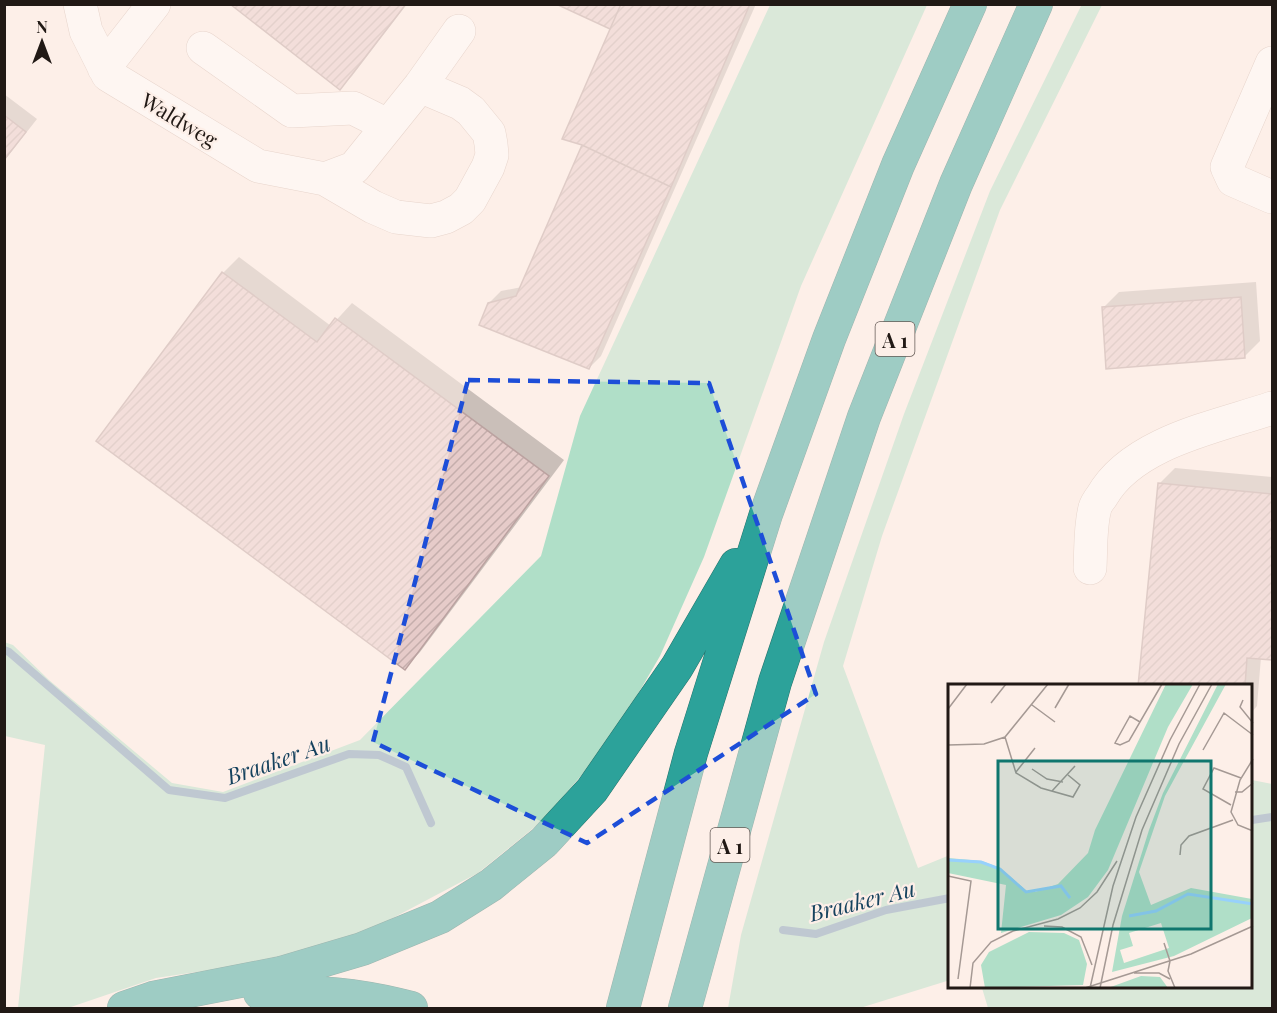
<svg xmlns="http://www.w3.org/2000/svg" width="1277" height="1013" viewBox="0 0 1277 1013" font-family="'Playfair Display',serif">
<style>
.green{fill:#b0dfc8}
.shadow{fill:#0003}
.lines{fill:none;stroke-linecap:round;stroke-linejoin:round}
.stream{stroke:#749ab7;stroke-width:8}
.building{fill:url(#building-hatch);stroke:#bba2a0;stroke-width:1.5}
.minor-casing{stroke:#ceb7ad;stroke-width:34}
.highway-casing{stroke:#28726b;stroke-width:34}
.minor{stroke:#fff;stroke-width:33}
.highway{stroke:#2ca29a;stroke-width:33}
.marked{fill:none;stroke:#1d4ed8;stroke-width:4.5;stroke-dasharray:12 8;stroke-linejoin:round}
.labels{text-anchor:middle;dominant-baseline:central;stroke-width:4.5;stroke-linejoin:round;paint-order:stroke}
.shield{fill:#fdefe8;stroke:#635954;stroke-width:1.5}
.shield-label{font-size:20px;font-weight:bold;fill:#211915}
.street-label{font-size:21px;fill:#211915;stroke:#fdefe8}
.water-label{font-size:22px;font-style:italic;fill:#15425e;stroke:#fdefe8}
.inset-river{fill:none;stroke:#97d1fc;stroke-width:3}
.inset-road{fill:none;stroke:#a59994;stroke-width:1.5}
.view{fill:#0f766e;fill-opacity:0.15;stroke:#0f766e;stroke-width:3}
.inset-edge{fill:none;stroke:#211915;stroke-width:3}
</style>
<defs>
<pattern id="building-hatch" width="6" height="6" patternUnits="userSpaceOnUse" patternTransform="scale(1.5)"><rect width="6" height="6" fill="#e6cbc9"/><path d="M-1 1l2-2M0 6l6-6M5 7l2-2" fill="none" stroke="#c5aeac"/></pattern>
</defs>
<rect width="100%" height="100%" fill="#fdefe8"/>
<path class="green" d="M1082,4L1102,5L1000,210L882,536L843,666L918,868L950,855V980L860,1008H728L741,935L824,642L904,414L990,191Z
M770,5H927L801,286L704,557L660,656L628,711L586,770L542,821L478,873L374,928L307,950L224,968L156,978L68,1008H18L45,745L5,736L4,642L13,645L49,680L172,783L223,792L360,740L541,556L580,416Z
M1252,780L1272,784V1008H988L982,988H1252Z"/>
<path class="shadow" d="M233,4H407L352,76L340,88Z
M559,4H756L601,356L589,368L489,303L501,291L522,287L584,145L612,28Z
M4,94L37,119L4,161Z
M239,257L331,326L352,303L564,460L420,652L405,668L223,273Z
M1256,282L1260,341L1244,357L1103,308L1119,292Z
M1175,468L1272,477V658L1261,657L1257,706L1252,712V686H1139L1159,484Z"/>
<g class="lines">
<path class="stream" d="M4,650L9,652L169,790L225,798L349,754L379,755L406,767L431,823
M1252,820L1272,817
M783,930L816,934L886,910L950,898"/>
</g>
<path class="building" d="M230,4H406L340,90Z
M556,4H621L610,29Z
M621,4H750L671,187L582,145L562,139Z
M4,115L26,132L4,160Z
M582,145L671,187L589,369L479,325L488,303L516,296Z
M222,272L317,342L335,318L549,476L405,670L96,441Z
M1241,297L1245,358L1106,369L1102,307Z
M1158,483L1272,494V660L1247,658L1245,686H1138Z"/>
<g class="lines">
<defs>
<path id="minor" d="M80,4L86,31L108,75L258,166L325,179L373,207L396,217L431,221L446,217L461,209L470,200L488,167L492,155L491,144L489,133L471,111L460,103L420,86
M203,48L292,111L353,108L387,125
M1272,63L1227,167L1233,180L1272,197
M104,68L154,4
M325,179L354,168L420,86L459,31
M1090,568C1091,550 1090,525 1095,508C1096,504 1099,500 1102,496C1133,442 1216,427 1272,408"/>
<path id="highway" d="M260,993C313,990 360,994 411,1008
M124,1008L153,998L281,973L362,949L440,917L491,885L544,842L592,790L677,667L736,565
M623,1008L691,753L766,514L829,339L898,165L970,4
M685,1008L775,682L864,417L956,184L1036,4"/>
</defs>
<use href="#minor" class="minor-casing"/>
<use href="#highway" class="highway-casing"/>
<use href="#minor" class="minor"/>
<use href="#highway" class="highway"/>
</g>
<path d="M0 0H1277V1013H0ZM468,380L709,383L816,694L587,843L373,742Z" fill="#fdefe8" fill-opacity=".55" fill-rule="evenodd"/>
<path class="marked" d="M468,380L709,383L816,694L587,843L373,742Z"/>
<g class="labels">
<g class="shield">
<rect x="875.5" y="322" width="39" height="34" rx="4.5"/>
<rect x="710.5" y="828" width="39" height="34" rx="4.5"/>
</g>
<g class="shield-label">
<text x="895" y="339">A 1</text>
<text x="730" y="845">A 1</text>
</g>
<g class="street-label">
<text transform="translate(180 119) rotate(31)">Waldweg</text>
</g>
<g class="water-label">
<text transform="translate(278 759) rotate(-19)">Braaker Au</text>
<text transform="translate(862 900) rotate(-14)">Braaker Au</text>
</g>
</g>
<g transform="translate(948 684)">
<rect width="304" height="304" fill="#fdefe8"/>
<path d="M218,0H245L220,43L160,186L140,213L113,231L53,249L58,201L0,189V174L34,177L52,184L79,207L87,208L110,200L140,169L147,146ZM270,0H278L217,112L191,188L203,221L243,204L304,215V234L226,272L164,288L174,232L201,146L215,109ZM213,239L221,264L176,279L172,266L185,262L181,249Z" fill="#b0dfc8" fill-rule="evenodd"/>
<path d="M81,248L116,249L131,256L139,280L135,301L37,304L33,281L41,268ZM193,292L212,293L220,304H160Z" fill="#b0dfc8"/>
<path class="inset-river" d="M0,176L33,178L52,185L78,208L113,202L122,214M181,232L208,227L240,210L305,220"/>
<path class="inset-road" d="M295,16L292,23L305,39M43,19L58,0M84,21L107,38M107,24L121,0M0,25L19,0M192,38L182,32L167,59L172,61L181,57L214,0M57,53L68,89L93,104L125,113L132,101L120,91M0,61L36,60L57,53L100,0M255,66L276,29L305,51M305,75L292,96L283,128L290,141L305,147M84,85L99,95L115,98M68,88L87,64M104,107L127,82M287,108H294L305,99M283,121L255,105L266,84L293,94M232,171L233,161L241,152L285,136M0,192L23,197L10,295M96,242L114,243L133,253L144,281M216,259L222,277M222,277L220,287L227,304M186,289H211L222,295M22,304L25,279L43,258L65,247L110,235L132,224L149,208L169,177M137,304L243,270L305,242M142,304L165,202L188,133L222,56L252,0M152,304L165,241L194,146L231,60L264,0"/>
<path class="view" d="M50,77H263V245H50Z"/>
<rect width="304" height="304" class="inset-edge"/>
</g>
<rect width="1277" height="1013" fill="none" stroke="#211915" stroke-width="12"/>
<g transform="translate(42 42)" stroke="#fdefe8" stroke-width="4.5" paint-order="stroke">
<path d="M0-4.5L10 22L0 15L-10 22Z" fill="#211915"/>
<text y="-9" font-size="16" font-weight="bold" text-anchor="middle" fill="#211915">N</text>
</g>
</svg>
